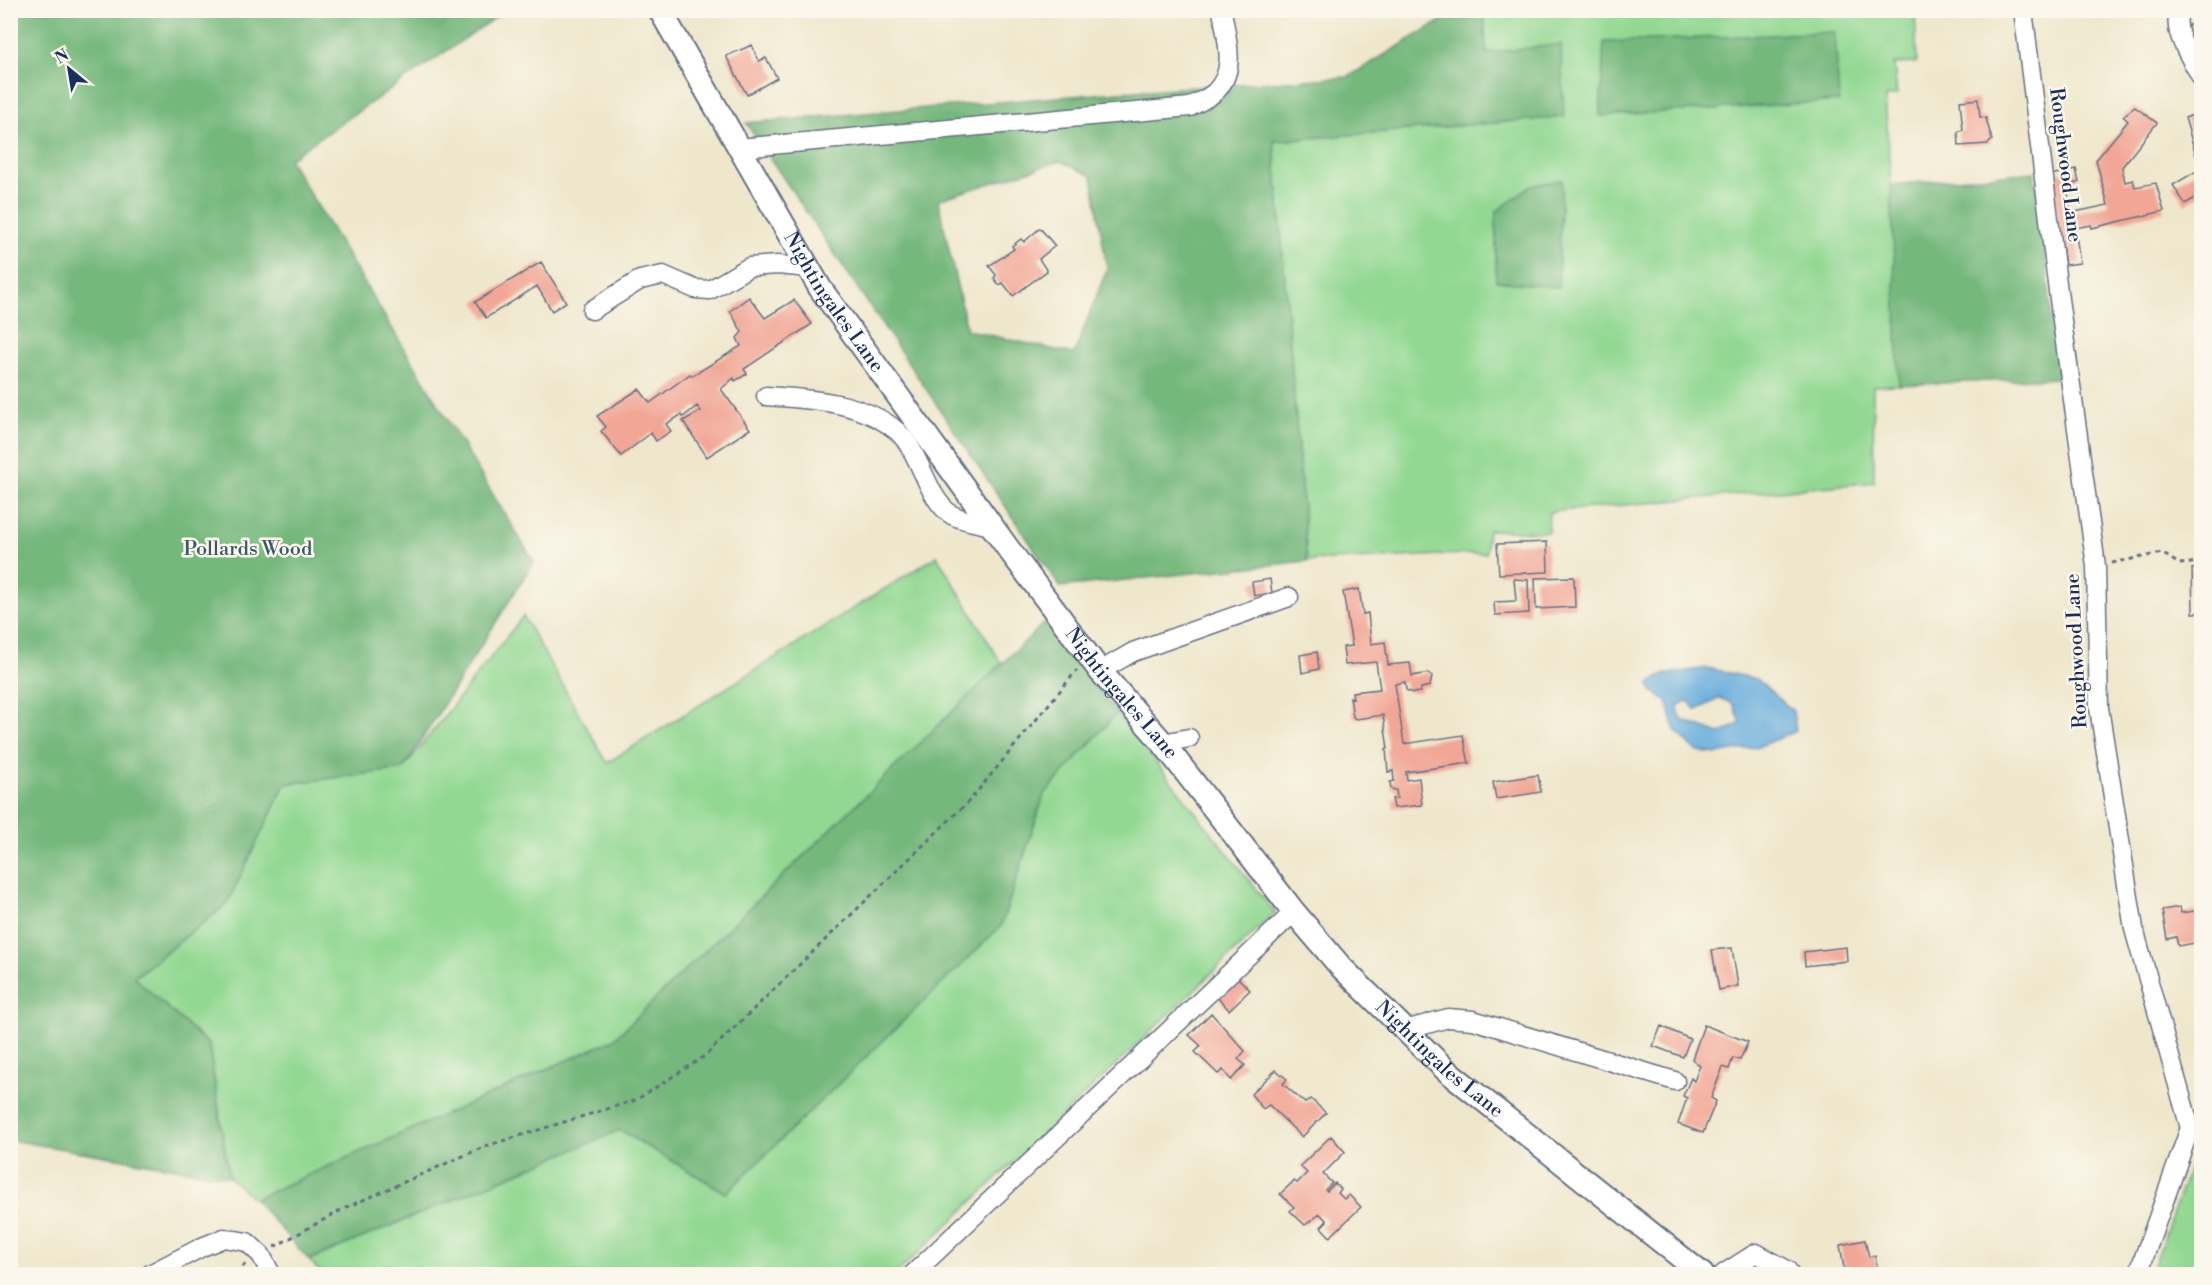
<svg xmlns="http://www.w3.org/2000/svg" width="2212" height="1285" viewBox="0 0 2212 1285" font-family="'Libre Bodoni',serif">
<style>
.green{fill:#92d892;stroke:#568478;stroke-width:1.5}
.forest{fill:#75b87c;stroke:#48746d;stroke-width:1.5;fill-rule:evenodd}
.water{fill:#65abdb;stroke:#406d9c;stroke-width:1.5;fill-rule:evenodd}
.building{fill:#f2a796}
.lines{fill:none;stroke-linecap:round;stroke-linejoin:round}
.minor-casing{stroke:#656f84;stroke-width:21}
.major-casing{stroke:#656f84;stroke-width:26}
.path{stroke:#656f84;stroke-width:3;stroke-dasharray:4.5 4.5;stroke-linecap:butt}
.minor{stroke:#fff;stroke-width:18}
.major{stroke:#fff;stroke-width:22}
.labels{text-anchor:middle;dominant-baseline:central;stroke-width:5;stroke-linejoin:round;paint-order:stroke}
.street-label{font-size:20px;fill:#1b2f5e;stroke:#fbf7ec}
.park-label{font-size:20px;fill:#39596b;stroke:#fbf7ec}
</style>
<rect width="100%" height="100%" fill="#fbf7ec"/>
<filter id="ink" filterUnits="userSpaceOnUse"><feTurbulence type="fractalNoise" baseFrequency=".0167" numOctaves="2"/><feDisplacementMap in="SourceGraphic" scale="12" xChannelSelector="R" yChannelSelector="G"/><feConvolveMatrix kernelMatrix="1 2 1 2 8 2 1 2 1" color-interpolation-filters="sRGB"/></filter>
<filter id="wash" filterUnits="userSpaceOnUse"><feTurbulence type="fractalNoise" baseFrequency=".008" numOctaves="4" result="noise"/><feDisplacementMap in="SourceGraphic" scale="24" xChannelSelector="R" yChannelSelector="G"/><feGaussianBlur stdDeviation="1.35" result="paint"/><feColorMatrix in="noise" values="0 0 0 0 0 0 0 0 0 0 0 0 0 0 0 0 0 1.4 0 .05"/><feComposite in="paint" operator="in"/></filter>
<g filter="url(#wash)">
<rect width="100%" height="100%" fill="#efe7cc"/>
<path class="green" d="M1484,11H1915L1917,63L1894,64L1897,95L1885,97L1894,229L1899,385L1873,386L1874,482L1549,512L1548,532L1488,530L1486,553L1307,561L1274,141L1564,117L1486,53Z
M937,556L1002,664L613,1040L254,1199L229,1177L209,1045L134,978L227,904L285,784L403,769L523,616L607,763Z
M1117,713L1275,913L896,1274H322L309,1260L620,1130L726,1193L1001,926L1044,795Z
M2201,1147V1274H2151L2193,1157Z"/>
<path class="forest" d="M10,11H505L289,159L534,562L403,769L285,784L227,904L134,977L209,1045L229,1177L11,1140Z
M1457,11H1484L1486,53L1561,44L1564,117L1274,141L1307,561L1060,587L746,123L1132,91L1348,77ZM1060,161L1092,176L1107,269L1074,354L967,330L938,200Z
M1835,32L1839,101L1600,116L1604,42Z
M2034,172L2041,213L2058,378L1899,385L1891,185Z
M1562,180L1558,287L1496,281V212L1530,186Z
M1046,621L1117,713L1044,795L1001,926L726,1193L620,1130L309,1260L254,1199L613,1040Z"/>
<path class="water" d="M1707,668L1757,679L1793,711L1796,731L1760,746L1717,754L1697,752L1675,730L1667,701L1652,691L1649,684L1662,675ZM1720,698L1733,704L1741,723L1720,734L1682,720L1677,707L1688,701L1697,710Z"/>
<g id="blocks">
<path class="building" d="M2193,10H2202V20L2197,22Z
M2197,22L2202,32V49L2191,53L2182,28Z
M752,45L759,61L766,58L777,78L747,95L726,56Z
M1978,99L1980,117L1986,118L1992,140L1988,144L1959,146L1958,132L1963,130L1960,101Z
M2135,107L2157,123L2122,167L2125,182L2133,180L2135,187L2156,183L2164,211L2092,228L2091,225L2075,228L2080,263L2065,265L2051,175L2076,169L2079,182L2067,186L2070,213L2108,205L2096,160L2128,121L2123,116Z
M2198,113L2202,124V194L2185,204L2173,185L2200,169L2185,118Z
M1040,228L1055,246L1039,259L1047,271L1013,296L1003,283L999,285L994,278L996,275L989,266L1014,249L1012,246L1021,239L1024,242Z
M541,262L566,302L552,311L537,286L486,318L475,302Z
M749,297L765,318L794,300L812,324L744,369L747,374L735,381L734,378L721,389L750,429L707,457L683,421L701,411L697,406L683,417L681,415L666,424L671,431L656,441L651,433L621,456L601,431L606,427L597,416L639,389L650,403L690,374L692,376L741,346L737,338L742,332L730,311Z
M1547,542L1548,572L1499,574L1497,544Z
M2202,568V613H2193L2192,569Z
M1574,577L1575,607L1536,609L1535,578Z
M1270,579L1272,593L1254,596L1252,582Z
M1514,579L1528,580L1529,613L1495,615L1494,602L1516,601Z
M1359,589L1363,614L1368,613L1371,644L1385,642L1388,665L1410,663L1412,676L1428,673L1432,676L1430,686L1421,688L1420,692L1413,693L1406,690L1405,682L1395,684L1404,744L1463,735L1469,763L1406,772L1407,780L1419,778L1422,805L1394,808L1392,799L1397,798L1396,790L1391,789L1390,782L1394,781L1393,771L1388,772L1386,749H1388L1383,715L1356,719L1353,717L1350,697L1353,698L1352,692L1380,689L1376,662L1345,665L1343,647L1352,646L1343,592Z
M1317,652L1319,669L1302,673L1300,655Z
M1538,775L1541,792L1496,799L1493,782Z
M2180,907L2181,913L2202,910V934H2195L2196,943L2178,946L2176,937L2167,939L2162,910Z
M1846,947L1847,961L1805,966L1804,952Z
M1732,948L1738,986L1719,990L1712,950Z
M1237,977L1250,990L1229,1010L1217,997Z
M1211,1013L1245,1051L1238,1059L1245,1065L1231,1080L1223,1070L1218,1074L1195,1052L1201,1046L1189,1035Z
M1704,1025L1748,1042L1740,1060L1733,1058L1729,1069L1723,1067L1711,1098L1716,1101L1703,1133L1678,1124L1687,1098L1683,1096L1691,1078L1694,1081L1700,1066L1692,1059Z
M1661,1026L1690,1039L1683,1057L1653,1046Z
M1276,1070L1287,1079L1283,1084L1305,1103L1311,1099L1326,1113L1302,1137L1269,1105L1263,1109L1251,1094Z
M1331,1136L1345,1152L1323,1174L1332,1183L1325,1190L1327,1191L1335,1183L1341,1189L1338,1193L1344,1199L1349,1195L1361,1207L1330,1237L1321,1227L1327,1221L1320,1214L1305,1225L1290,1211L1294,1207L1280,1194L1294,1181L1297,1183L1307,1173L1300,1166Z
M1865,1240L1869,1257L1875,1256L1877,1269L1871,1270L1872,1274H1845L1840,1245Z"/>
</g>
</g>
<g filter="url(#ink)">
<use href="#blocks" fill-opacity="0" stroke="#656f84" stroke-width="1.5"/>
<g class="lines">
<defs>
<path id="minor" d="M2023,10L2059,299L2096,566L2099,708L2134,929L2190,1128L2138,1274
M2180,10C2170,31 2193,61 2202,79
M739,148L1190,107C1198,102 1209,98 1215,92C1238,70 1226,38 1222,10
M592,310L640,280L663,275L695,289L710,290L749,267L778,265L809,268
M766,396C809,399 862,401 897,431C921,452 927,500 952,515C963,521 980,523 992,526
M1100,671L1133,652L1289,597
M1163,743L1189,738
M1406,1030L1448,1018L1473,1020L1675,1081
M150,1274L202,1247L224,1238L247,1242L261,1255L271,1274
M913,1274L1294,912
M1723,1274L1756,1253L1787,1270L1790,1274"/>
<g id="major">
<path id="s1" d="M660,10L820,288L1007,547L1100,671L1163,743L1294,912L1340,966L1446,1070L1702,1274"/>
</g>
</defs>
<use href="#minor" class="minor-casing"/>
<use href="#major" class="major-casing"/>
<path class="path" d="M2112,563L2162,553L2179,564L2202,562
M274,1247L345,1208L486,1146L636,1100L705,1056L971,799L1077,670
M237,1274L245,1264"/>
<use href="#minor" class="minor"/>
<use href="#major" class="major"/>
</g>
</g>
<g class="labels">
<g class="street-label">
<text transform="translate(2065 165) rotate(83)">Roughwood Lane</text>
<text stroke="none"><textPath href="#s1" startOffset="340">Nightingales Lane</textPath></text>
<text transform="translate(2077 651) rotate(-93)">Roughwood Lane</text>
<text stroke="none"><textPath href="#s1" startOffset="826">Nightingales Lane</textPath></text>
<text stroke="none"><textPath href="#s1" startOffset="1312">Nightingales Lane</textPath></text>
</g>
<g class="park-label">
<text x="248" y="549">Pollards Wood</text>
</g>
</g>
<rect width="2212" height="1285" fill="none" stroke="#fbf7ec" stroke-width="36"/>
<g transform="translate(69 69) rotate(330)" stroke="#fbf7ec" stroke-width="4.5" paint-order="stroke">
<path d="M0-4.5L10 22L0 15L-10 22Z" fill="#1b2f5e"/>
<text y="-9" font-size="16" font-weight="bold" text-anchor="middle" fill="#1b2f5e">N</text>
</g>
</svg>
